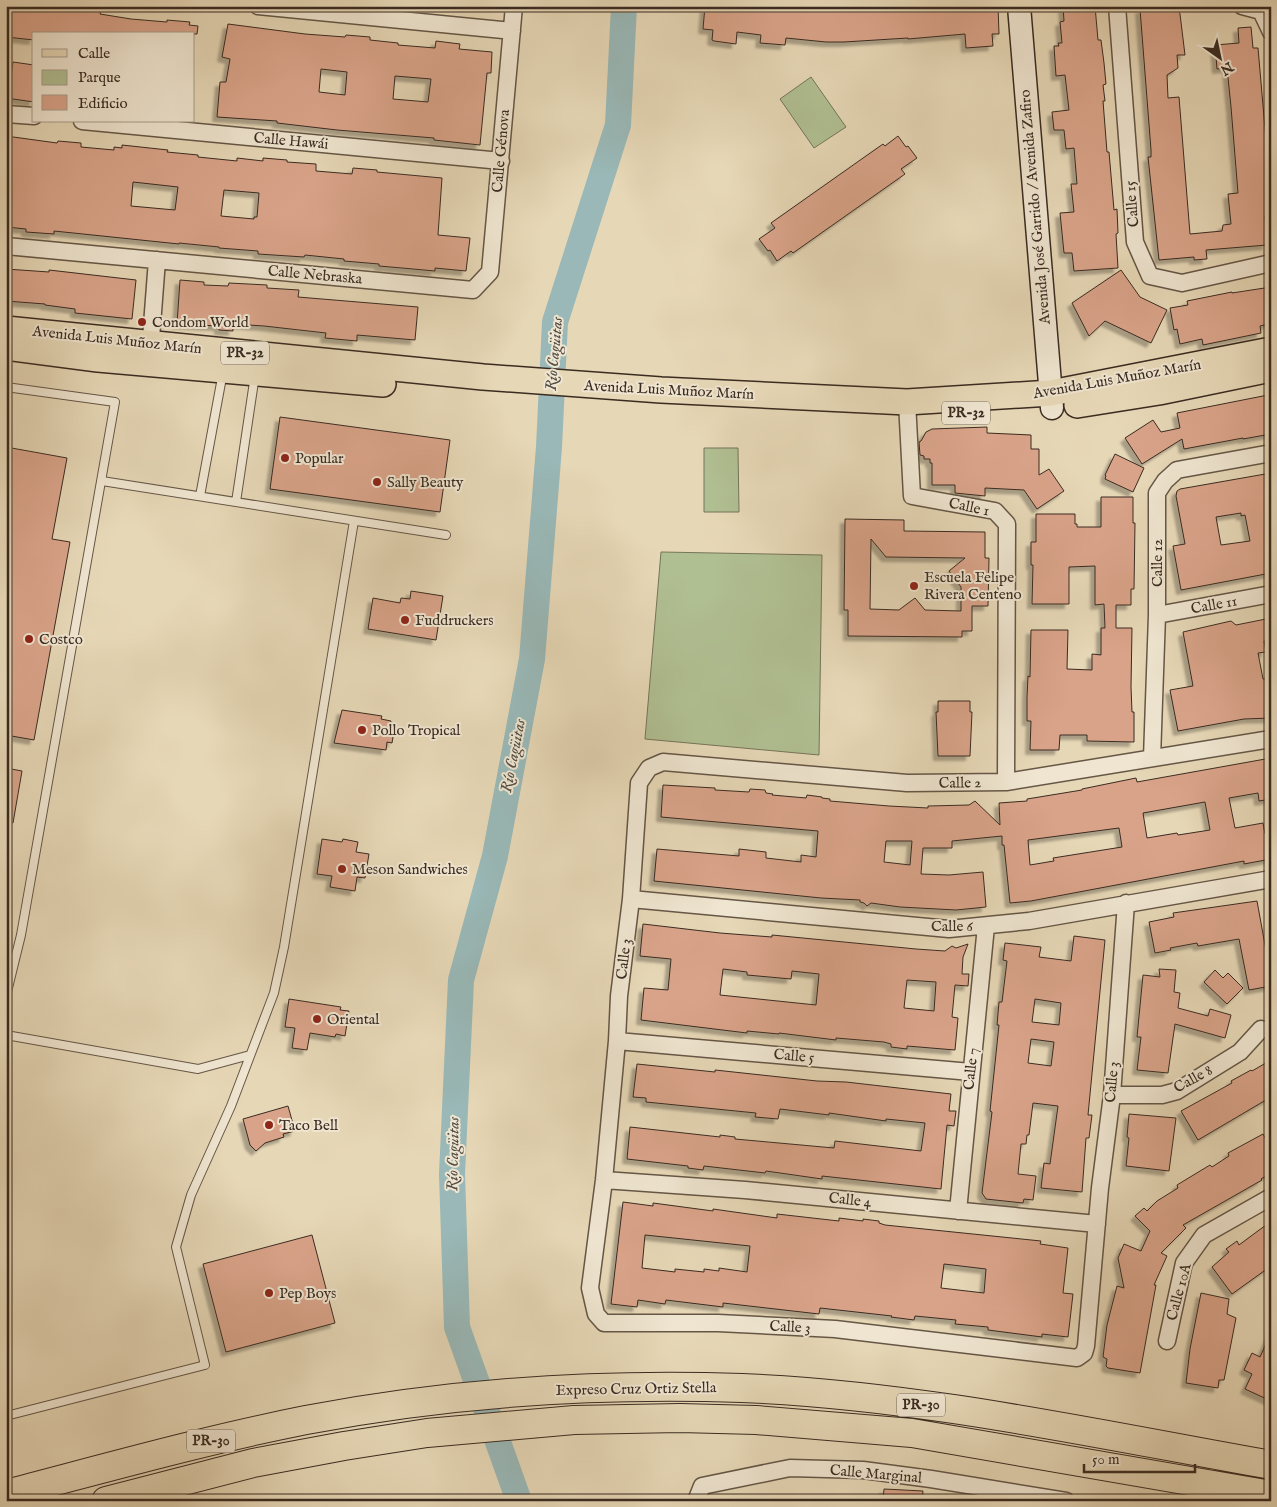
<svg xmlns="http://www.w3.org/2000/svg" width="1277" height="1507" viewBox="0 0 1277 1507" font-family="'IM FELL English',serif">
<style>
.green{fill:#b0bf92;stroke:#75755a}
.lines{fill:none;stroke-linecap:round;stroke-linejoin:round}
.river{stroke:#99b8b7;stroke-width:26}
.building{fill:#d9a389;stroke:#3a2b21;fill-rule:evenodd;filter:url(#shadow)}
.lane-casing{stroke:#655646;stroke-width:10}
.street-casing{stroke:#655646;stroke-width:19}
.secondary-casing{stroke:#3a2b21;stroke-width:25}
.primary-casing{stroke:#3a2b21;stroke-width:28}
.highway-casing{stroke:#3a2b21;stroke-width:30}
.lane{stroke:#efe5d0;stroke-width:8}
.street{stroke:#efe5d0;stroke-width:16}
.secondary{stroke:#efe5d0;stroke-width:22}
.primary{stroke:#e6d7b6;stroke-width:25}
.highway{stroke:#e6d7b6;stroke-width:28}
.poi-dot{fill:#8f2418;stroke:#efe5d0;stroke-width:2}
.labels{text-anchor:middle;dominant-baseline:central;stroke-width:4;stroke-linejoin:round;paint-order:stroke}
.shield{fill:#efe5d0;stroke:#706356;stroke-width:1}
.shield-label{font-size:14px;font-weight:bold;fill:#3a2b21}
.street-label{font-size:15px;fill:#3a2b21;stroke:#efe5d0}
.poi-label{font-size:15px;fill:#3a2b21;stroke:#efe5d0;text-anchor:start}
.water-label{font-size:16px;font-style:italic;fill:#524e46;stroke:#efe5d0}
</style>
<defs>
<filter id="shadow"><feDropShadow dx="-4.5" dy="4.5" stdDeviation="1" flood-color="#0004"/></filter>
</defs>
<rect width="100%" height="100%" fill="#e6d7b6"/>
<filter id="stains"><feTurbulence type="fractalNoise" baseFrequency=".004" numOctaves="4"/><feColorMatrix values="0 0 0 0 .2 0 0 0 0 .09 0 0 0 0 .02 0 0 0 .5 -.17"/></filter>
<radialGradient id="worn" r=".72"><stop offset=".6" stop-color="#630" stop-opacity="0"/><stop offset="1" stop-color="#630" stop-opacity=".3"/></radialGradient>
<path class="green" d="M811,77L846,127L814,148L780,99Z
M704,448H738L739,512H704Z
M661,552L822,555L819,755L645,739Z"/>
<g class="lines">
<path class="river" d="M519,1501L457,1327L452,1174L461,980L495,856L532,659L549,447L555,322L618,125L624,6"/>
</g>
<path class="building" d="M6,6L47,10V7H58L101,12L100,14L131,19L167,22V20L190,22L189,25L198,26L197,34H34V40L6,37Z
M705,6H791L828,10L871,9V11L917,6H998L999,34H992L993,46L966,48L965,34L908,39V38L844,42H826L786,38L785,45L760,43L761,35L737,32L736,44L714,41L712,40L713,30L703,29Z
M1063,6H1095L1098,40H1101L1104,63L1106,84L1103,85L1105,101H1103L1107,152H1109L1114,210L1117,209L1118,233L1116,234L1118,268L1074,271L1072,253H1064L1060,213L1074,212L1071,184H1077L1074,148L1066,149L1064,130H1054L1052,112L1069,110L1065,75L1056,76L1054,46H1059L1058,43H1062L1060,22L1064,21Z
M1179,6L1185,55H1177L1178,68L1167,75L1168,98L1179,97L1190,234L1222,231L1223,225L1231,224L1228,194L1238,193L1231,107L1227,68L1217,69L1215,45L1239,43L1238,28L1251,27L1253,48H1258L1268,163L1271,215L1265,216L1267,245L1206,250L1207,259L1194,260V257L1159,260L1148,157H1151V150L1140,9Z
M228,24L305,34L345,37L346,35L370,37V40L398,43V45L435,48L436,41L460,44L459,49L492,52L491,73H487L480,145L434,140V138L337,130L277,123V121L217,117L220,82H226L230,59L222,57ZM321,69L347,72L345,95L319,92ZM395,76L431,79L428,102L393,99Z
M13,62L34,65V102L6,98V76H11Z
M6,136L57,143L58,141L81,143V147L114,150V147L122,148V145L168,150L167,152L198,155V157L237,161V158L263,161V158L287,160V162L316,164V171L352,174L353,168L377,170V172L442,178L438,235L470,238L466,271L435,268V271L402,268L379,266V264L344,261V259L305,255L304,257L258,254V251L219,248V247L179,243V244L54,231V234L26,232V229L6,227ZM133,182L178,187L175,210L131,206ZM224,190L259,193L257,217H254V219L221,216Z
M898,136L906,147L908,146L917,158L901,169L905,174L793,253L791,251L777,261L770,250L768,251L759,239L775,228L771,223L883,144L885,146Z
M6,269L49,272V270L136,280L132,319L75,313V309L45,305V304L6,301Z
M1121,270L1140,297L1167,310L1151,343L1105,321L1089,336L1072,303Z
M180,280L204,282V285L228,286L229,283L267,285V288L299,290L298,297L418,307L415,340L357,335V341L325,338L326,333L264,326L233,324V331L219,330V326L177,324Z
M1271,287V321H1269V324L1260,326L1261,333L1203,345L1202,339L1180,344L1177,329L1174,330L1170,308L1188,305L1187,301L1232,292V293Z
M1268,395L1269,397H1271V434L1243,439V438L1184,449L1182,439L1142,464L1125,438L1153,420L1161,432L1180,428L1177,413Z
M280,417L450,440L440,512L270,489Z
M987,427V433L1031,435V449H1039V475L1049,469L1064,491L1037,509L1024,490L985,488V496L955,493V485H932V463H930V459H924V456L920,455L919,442L921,441L926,432L932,429Z
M6,447L67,458L52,539L70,542L34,740L6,735Z
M1115,454L1144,468L1133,492L1105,479L1106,476L1105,475Z
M1271,473V573L1181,590L1173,546L1185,544L1176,496L1177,491L1180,489ZM1241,513V516L1245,515L1250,541L1221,545L1216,517Z
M1101,497H1133V523H1135L1134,589H1131V605H1116V628H1132L1131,687L1132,712H1134V742L1087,741V735H1060L1059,750H1030L1031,721H1027V697L1028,676L1030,677L1031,630H1068L1067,669L1092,670V654L1101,655V628H1105L1104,604L1095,605V566L1069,567V604H1032L1033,565H1031V542H1036V514H1075V524H1077V527H1101Z
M845,519L904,520V531L985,532V558H989L988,606H972V631H962V637L848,636V610H844ZM871,539L886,557L965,558L949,571L961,587V611L925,610L915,598L899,610L870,609Z
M411,591L443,596L436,640L368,629L373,598L400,603L401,598L410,599Z
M1271,618V640L1264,641L1266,652L1258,653L1263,679L1271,678V718L1244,719L1178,731L1170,690L1193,686L1183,632L1231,621L1236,625Z
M938,701H970V712H972L970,756H938L936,712H938Z
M342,710L382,716L381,719L391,721L389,730L394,731L392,743L387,742L386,750L334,743Z
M1271,758V799L1259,801L1258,793L1229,798L1235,828L1263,823L1265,834L1271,833V859L1244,864V861L1031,901L1010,903L1004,845H1002V836L952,841V848H923L921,874L949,875L983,872L986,907L956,910L900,907L871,903L867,906L864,903L860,902V900L821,898L654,881L657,849L739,856V849L766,852V858L801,862V855L816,857L818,831L661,817L663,785L715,788V790L749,792L750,789L765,790L766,793L773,794L772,795L806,798L807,795L822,797V798L830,799V801L889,806L928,808V806L969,805L975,801L1000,825L999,803L1027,801V799L1082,790V789L1136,778L1137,782ZM1205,802L1210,830L1178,835L1177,833L1147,838L1143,813ZM1119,828L1122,847L1053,858L1054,861L1030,865L1028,840ZM886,841H912L910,865L884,862Z
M6,768L22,771L13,823H6Z
M322,839L342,842L343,839L358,842L356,852L369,854L365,878L357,877L355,891L330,887L332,876L317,874Z
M1257,901L1271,978V986L1249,990L1239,939L1198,946L1197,943L1170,948L1171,950L1155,953L1149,922L1174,917L1173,913Z
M643,924L720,933L772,937V935L916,949L945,951L952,946L956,948L968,944L963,957L962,974H969L968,986L955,985L952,1017L958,1018L955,1050L907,1046V1049L891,1047V1044L884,1042L836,1038V1040L779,1033V1034L747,1031V1033L641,1020L644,988L668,990L671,959L640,956ZM723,969L747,972V975L791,979L792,971L819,974L816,1005L720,995ZM907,980L936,982L934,1011L904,1008Z
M1074,936L1105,940L1088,1115H1092L1089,1138H1086L1082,1192L1041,1188L1044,1163L1050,1164L1058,1106L1033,1103L1029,1135H1027L1026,1144H1021L1018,1174L1036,1176L1033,1200L1024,1199L1023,1203L986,1199L982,1193L992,1112L990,1111L999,1025H997L999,1002H1002L1007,961L1003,960L1005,943L1041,947L1039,957L1071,961ZM1035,999L1061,1003L1059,1025L1032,1022ZM1031,1039L1054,1042L1051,1066L1028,1063Z
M1159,969L1176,970L1174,992L1180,993L1178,1008L1208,1016L1210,1009L1231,1015L1225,1038L1175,1024L1168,1073L1137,1070L1141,1037H1137L1143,975L1160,977Z
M1215,970L1223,978L1228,973L1243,988L1227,1004L1204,982Z
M289,999L341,1007L340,1010L349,1011L345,1036L336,1034L335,1037L310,1033L307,1050L292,1048L295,1028L285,1027Z
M1271,1060V1097L1198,1140L1181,1111L1232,1083L1231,1081L1251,1070L1252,1071Z
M637,1064L715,1072V1070L817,1081L846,1082L951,1094L949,1111H956L954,1126L947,1125L941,1189L822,1176V1179L766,1171L765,1173L704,1166L703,1170L688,1168V1166L627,1159L630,1127L720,1137V1135L735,1137V1139L834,1148L835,1141L921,1151L925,1123L886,1119V1121L829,1113V1115L780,1109L778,1119L755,1117L756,1113L646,1102V1098L633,1097Z
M288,1106L295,1131L283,1134L284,1137L265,1143L256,1151L250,1145L243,1119Z
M1129,1114L1176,1118L1169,1171L1126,1166L1129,1138L1127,1137Z
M1263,1134L1271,1149V1173L1261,1179L1262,1180L1183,1225L1186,1228L1161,1253L1167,1256L1154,1285H1156L1140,1373L1108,1368L1106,1366L1107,1359L1103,1357L1107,1325L1117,1286L1124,1288L1118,1258L1124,1244L1141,1251L1150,1231L1135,1216L1144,1208L1147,1211L1157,1201L1178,1188L1177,1185L1210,1165L1212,1167L1229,1156L1228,1153Z
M623,1202L653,1206V1203L713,1211V1209L777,1218V1214L839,1221V1218L863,1221V1219L879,1221V1223L885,1225L1041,1241L1040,1244L1068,1248L1063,1293L1073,1294L1068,1337L1042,1334V1337L988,1330V1327L955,1324L956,1320L915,1316L914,1320L891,1317L892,1316L820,1308L819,1314L723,1303V1307L666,1300L665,1304L638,1300L637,1307L611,1304ZM645,1235L750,1246L747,1272L719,1268V1271L704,1269V1272L675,1269V1272L642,1268ZM944,1264L986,1269L984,1293L941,1288Z
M1266,1225L1271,1233V1266L1232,1294L1212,1267L1229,1252L1226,1249L1237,1241L1239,1245Z
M312,1235L335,1323L226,1352L203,1264Z
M1201,1293L1229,1299L1227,1314L1236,1318L1224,1380H1219L1218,1388L1186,1383L1190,1349Z
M1271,1333V1401L1245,1389L1252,1374L1244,1370L1252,1353L1260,1357Z
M884,1489L923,1491L922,1501H883Z"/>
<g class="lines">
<defs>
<path id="lane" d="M6,387L115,402L21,935L6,996
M102,481L446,535
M200,496L223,372
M236,502L255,375
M6,1035L198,1069L250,1055
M6,1416L205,1365L176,1247L191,1195L231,1106L274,993L284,947L354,521"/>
<path id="street" d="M258,6L512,31
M1117,6L1135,242L1150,276L1182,283L1271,263
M1242,6L1261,11L1271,32
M6,114L34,116
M82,121L501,161
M6,246L473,290L490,272L514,6
M150,351L157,260
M907,402L912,496L995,511L1007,524L1006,782
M1157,615L1271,594
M1152,758L1157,615V493L1165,481L1177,470L1271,453
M631,899L949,929L1029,921L1271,879
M1126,903L1112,1095L1100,1188L1086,1346L1084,1353L1077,1358L835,1329L718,1323H604L596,1314L590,1288L604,1180L617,1041L619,996L631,899L639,783L649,768L663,762L907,783L1006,782L1271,739
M617,1041L971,1072
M1112,1095H1162L1177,1091L1240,1052L1261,1029
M604,1180L745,1190L1097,1224
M958,1211L986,926
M1167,1341L1184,1263L1204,1235L1271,1197
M696,1501L702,1486L790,1468L863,1470L931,1479L1066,1501"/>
<path id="secondary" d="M1019,6L1052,408"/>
<path id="primary" d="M6,329L483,377L661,390L907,402L1051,393L1271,350
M6,347L98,359L383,384
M1077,405L1159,392L1271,369"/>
<path id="highway" d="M6,1494C106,1468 205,1440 306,1420C449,1393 597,1383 742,1388C920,1395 1096,1434 1271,1465
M106,1501L253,1463L344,1446L427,1433L574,1420L680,1418L756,1420L912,1433L1271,1495"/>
</defs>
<use href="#lane" class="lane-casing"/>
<use href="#street" class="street-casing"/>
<use href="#secondary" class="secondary-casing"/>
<use href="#primary" class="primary-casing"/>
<use href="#highway" class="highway-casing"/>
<use href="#lane" class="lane"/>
<use href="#street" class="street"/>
<use href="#secondary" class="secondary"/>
<use href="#primary" class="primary"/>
<use href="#highway" class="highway"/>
</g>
<g class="poi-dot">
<circle cx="142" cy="322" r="5"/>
<circle cx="285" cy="458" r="5"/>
<circle cx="377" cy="482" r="5"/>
<circle cx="914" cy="586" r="5"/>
<circle cx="405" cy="620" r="5"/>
<circle cx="29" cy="639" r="5"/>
<circle cx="362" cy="730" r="5"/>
<circle cx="342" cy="869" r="5"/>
<circle cx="317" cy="1019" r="5"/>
<circle cx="269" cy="1125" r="5"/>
<circle cx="269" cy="1293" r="5"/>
</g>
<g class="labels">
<g class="shield">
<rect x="221" y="341.5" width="48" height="23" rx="4"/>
<rect x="942" y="401.5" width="48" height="23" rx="4"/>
<rect x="897" y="1393.5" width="48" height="23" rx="4"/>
<rect x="187" y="1429.5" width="48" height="23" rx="4"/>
</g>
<g class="shield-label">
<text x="245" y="353">PR-32</text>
<text x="966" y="413">PR-32</text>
<text x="921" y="1405">PR-30</text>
<text x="211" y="1441">PR-30</text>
</g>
<g class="street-label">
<text transform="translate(291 141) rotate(5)">Calle Hawái</text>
<text transform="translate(501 151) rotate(-85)">Calle Génova</text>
<text transform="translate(1132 204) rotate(-95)">Calle 15</text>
<text transform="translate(1035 207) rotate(-95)">Avenida José Garrido / Avenida Zafiro</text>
<text transform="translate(315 275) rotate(5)">Calle Nebraska</text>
<text transform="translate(117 340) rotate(6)">Avenida Luis Muñoz Marín</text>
<text transform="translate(1117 379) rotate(-10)">Avenida Luis Muñoz Marín</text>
<text transform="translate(669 390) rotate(3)">Avenida Luis Muñoz Marín</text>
<text transform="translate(969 507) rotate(12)">Calle 1</text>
<text transform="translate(1157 563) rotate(-90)">Calle 12</text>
<text transform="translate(1214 605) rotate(-10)">Calle 11</text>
<text transform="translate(960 783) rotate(-1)">Calle 2</text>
<text x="952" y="926">Calle 6</text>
<text transform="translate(624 959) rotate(-83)">Calle 3</text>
<text transform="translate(794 1056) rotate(5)">Calle 5</text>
<text transform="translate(971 1069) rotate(-84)">Calle 7</text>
<text transform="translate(1193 1079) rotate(-29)">Calle 8</text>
<text transform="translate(1112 1082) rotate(-85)">Calle 3</text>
<text transform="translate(850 1200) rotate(6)">Calle 4</text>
<text transform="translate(1179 1292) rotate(-75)">Calle 10A</text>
<text transform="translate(790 1327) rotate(3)">Calle 3</text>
<text transform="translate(636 1389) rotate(-1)">Expreso Cruz Ortiz Stella</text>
<text transform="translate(876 1474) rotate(5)">Calle Marginal</text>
</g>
<g class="poi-label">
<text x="152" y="322">Condom World</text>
<text x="295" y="458">Popular</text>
<text x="387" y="482">Sally Beauty</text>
<text x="924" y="577">Escuela Felipe<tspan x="924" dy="17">Rivera Centeno</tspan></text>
<text x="415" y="620">Fuddruckers</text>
<text x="39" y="639">Costco</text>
<text x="372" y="730">Pollo Tropical</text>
<text x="352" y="869">Meson Sandwiches</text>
<text x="327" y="1019">Oriental</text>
<text x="279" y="1125">Taco Bell</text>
<text x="279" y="1293">Pep Boys</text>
</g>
<g class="water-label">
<text transform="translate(555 354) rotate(-85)">Río Cagüitas</text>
<text transform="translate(514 756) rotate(-79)">Río Cagüitas</text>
<text transform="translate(454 1154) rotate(-89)">Río Cagüitas</text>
</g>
</g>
<rect width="1277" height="1507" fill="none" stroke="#e6d7b6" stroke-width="25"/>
<rect x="8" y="8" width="1262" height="1492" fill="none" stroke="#3a2b21" stroke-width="2.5"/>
<rect x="12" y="12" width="1252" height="1482" fill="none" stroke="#3a2b21"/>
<rect x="32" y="32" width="162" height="90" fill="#efe5d0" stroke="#a79b8a"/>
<rect x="42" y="49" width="25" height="8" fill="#e6d7b6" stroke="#a79b8a"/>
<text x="78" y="58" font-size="15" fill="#3a2b21">Calle</text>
<rect x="42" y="70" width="25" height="15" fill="#b0bf92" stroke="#a79b8a"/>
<text x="78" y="82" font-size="15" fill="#3a2b21">Parque</text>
<rect x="42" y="95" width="25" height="15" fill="#d9a389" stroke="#a79b8a"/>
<text x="78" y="108" font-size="15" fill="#3a2b21">Edificio</text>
<g transform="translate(1220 58) rotate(147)" stroke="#efe5d0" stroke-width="4" paint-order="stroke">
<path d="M0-4L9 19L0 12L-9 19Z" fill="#3a2b21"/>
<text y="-8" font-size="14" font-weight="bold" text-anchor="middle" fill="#3a2b21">N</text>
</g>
<path d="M1084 1464v8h111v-8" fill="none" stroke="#3a2b21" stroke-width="2.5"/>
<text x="1092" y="1464" font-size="15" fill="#3a2b21" stroke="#efe5d0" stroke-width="4" paint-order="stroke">50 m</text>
<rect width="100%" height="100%" filter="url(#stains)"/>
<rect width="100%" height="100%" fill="url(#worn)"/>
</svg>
